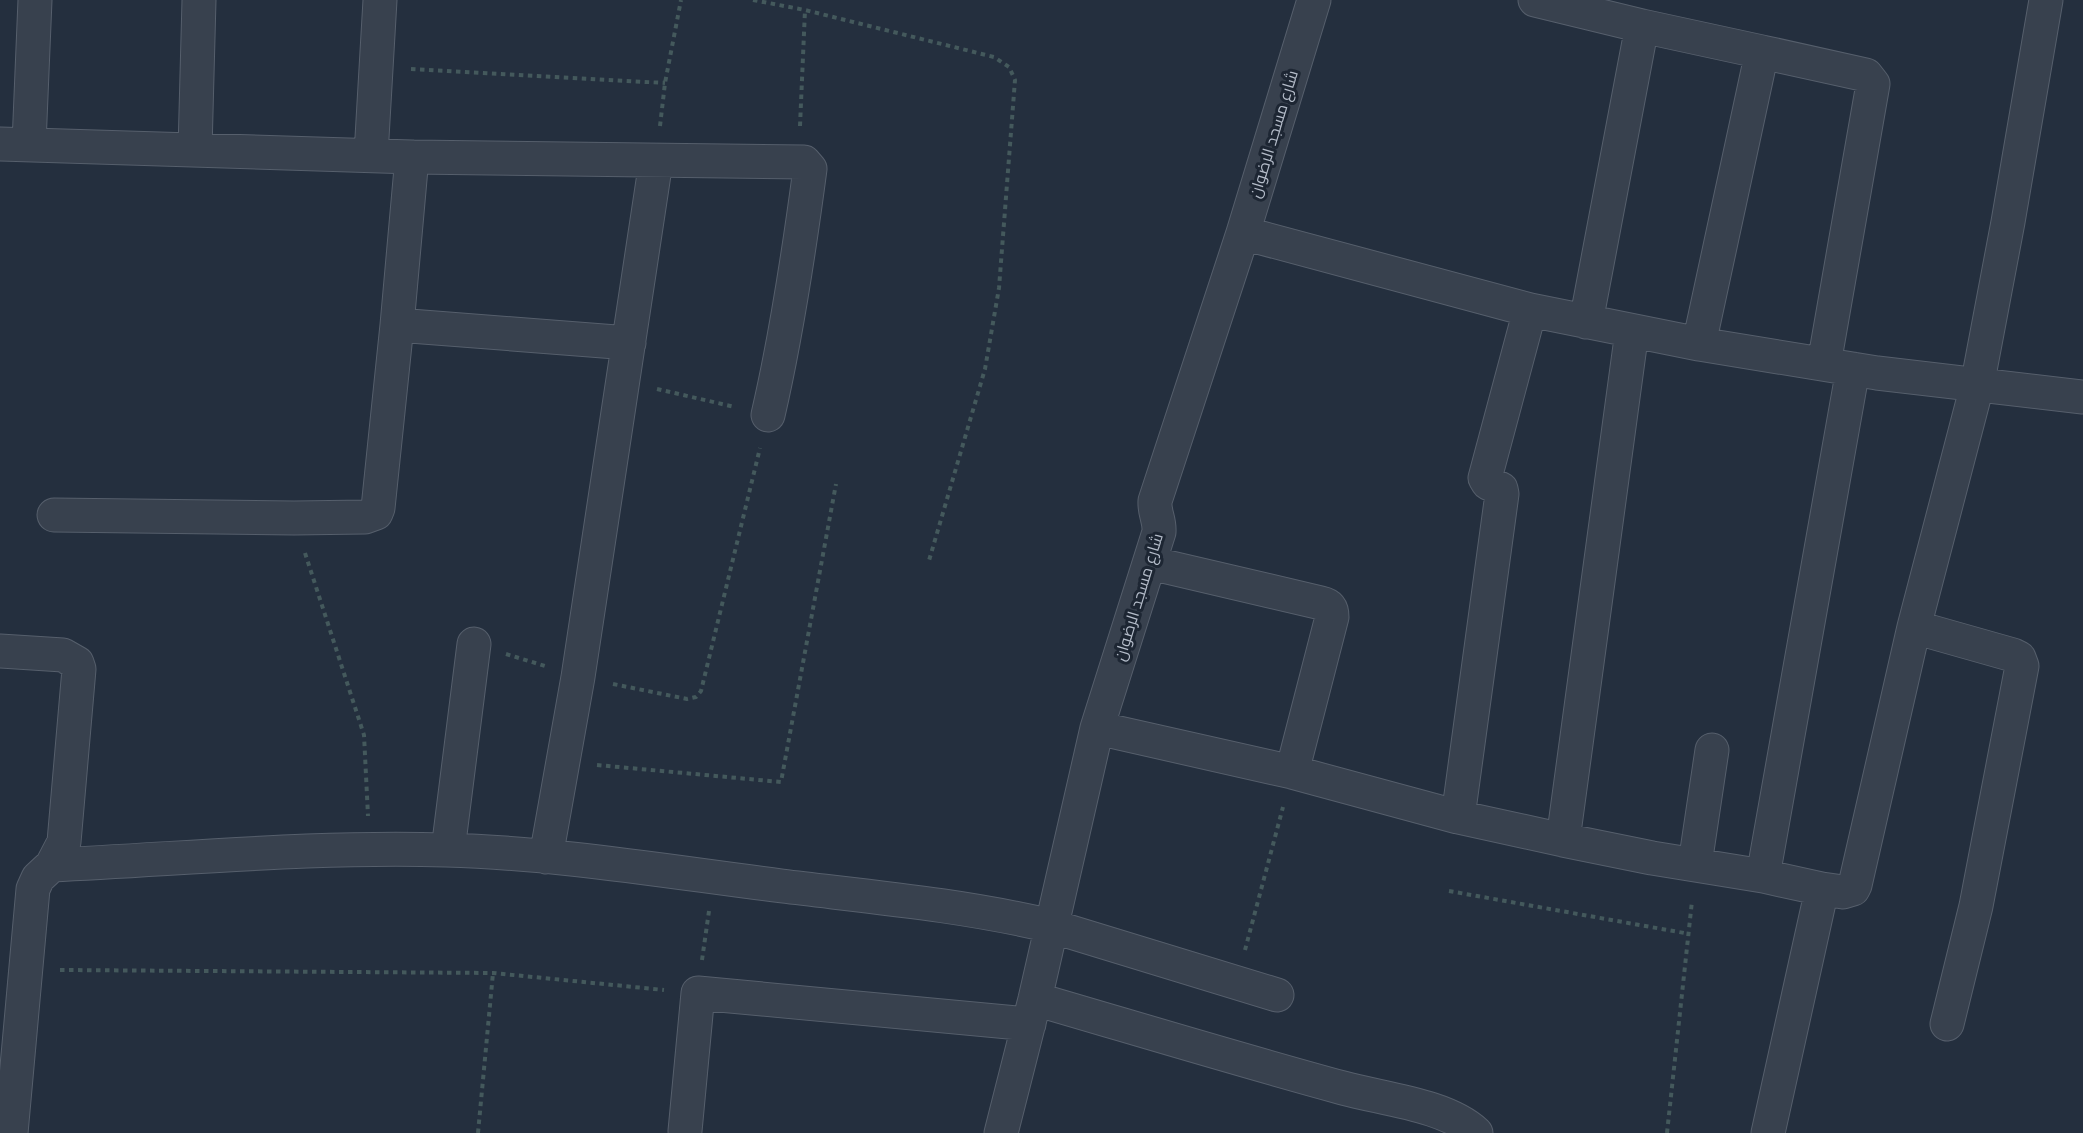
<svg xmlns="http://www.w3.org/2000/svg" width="2083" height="1133" viewBox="0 0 2083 1133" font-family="Mulish,Cairo,sans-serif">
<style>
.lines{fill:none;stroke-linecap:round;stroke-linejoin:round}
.minor-casing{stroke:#565f6c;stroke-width:35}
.path{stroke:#44595c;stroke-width:4;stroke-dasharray:4.5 4.5;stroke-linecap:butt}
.minor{stroke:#38414e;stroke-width:33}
.labels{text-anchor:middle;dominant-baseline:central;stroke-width:6;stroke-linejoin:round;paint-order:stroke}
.street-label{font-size:16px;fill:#b4bcc9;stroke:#1d2633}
</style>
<rect width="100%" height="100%" fill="#242f3e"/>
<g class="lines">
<defs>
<path id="minor" d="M1535,0L1642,26
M1762,52L1866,75L1873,84L1824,364
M0,144L412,157L804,162L810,169C799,252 787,333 768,415
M29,144L35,0
M195,150L199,0
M371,155L380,0
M1243,233L1530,310
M397,325L629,343
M1699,344L1877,373L2083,397
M54,515L294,518L365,517L376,513L378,508L397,325L412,157
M1150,563L1321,603C1330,605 1332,608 1332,617L1292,772
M1914,627L2013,655L2019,658L2022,666L1976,906L1947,1024
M0,651L63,655L77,663L79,669L64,842L52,865L38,878L33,889L11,1133
M1097,728L1292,772L1458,817L1563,840L1632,331
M1458,817L1502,494L1501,489L1488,483L1485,478L1530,310L1699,344L1762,52L1642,26L1586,322
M1563,840L1652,858L1763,876L1853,369
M448,850L474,644
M546,857L578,677L656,161
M1695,864L1712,750
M52,865C183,859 316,846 446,850C558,853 670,872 782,886C872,897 963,905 1051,926L1277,995
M1763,876L1822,889
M1035,999C1138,1029 1240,1060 1343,1088C1383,1099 1446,1105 1476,1133
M685,1131L698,993L1029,1024
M1001,1133L1035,999L1097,728L1159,532C1160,520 1154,513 1155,501L1243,233L1314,0
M1768,1133L1822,889L1843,892L1853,889L1855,885L1914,627L1977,386L2008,222L2046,0"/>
</defs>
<use href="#minor" class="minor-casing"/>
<path class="path" d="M753,0L805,10L994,57L1009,67L1015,80L999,288L985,369L928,564
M411,69L665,83
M660,126L665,83L681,0
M800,126L805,10
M657,389L735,407
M305,553L364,735L368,816
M506,654L545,666
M613,684L687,699L696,697L701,691L760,448
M597,765L781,782L836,484
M1449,891L1690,934
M1245,950L1283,807
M702,960L709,911
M60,970L493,973L664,990
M478,1133L493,973
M1667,1133L1692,901"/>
<use href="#minor" class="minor"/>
</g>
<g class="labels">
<g class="street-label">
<text transform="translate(1273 134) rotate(-73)">شارع مسجد الرضوان</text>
<text transform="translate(1138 597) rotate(-73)">شارع مسجد الرضوان</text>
</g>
</g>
</svg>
